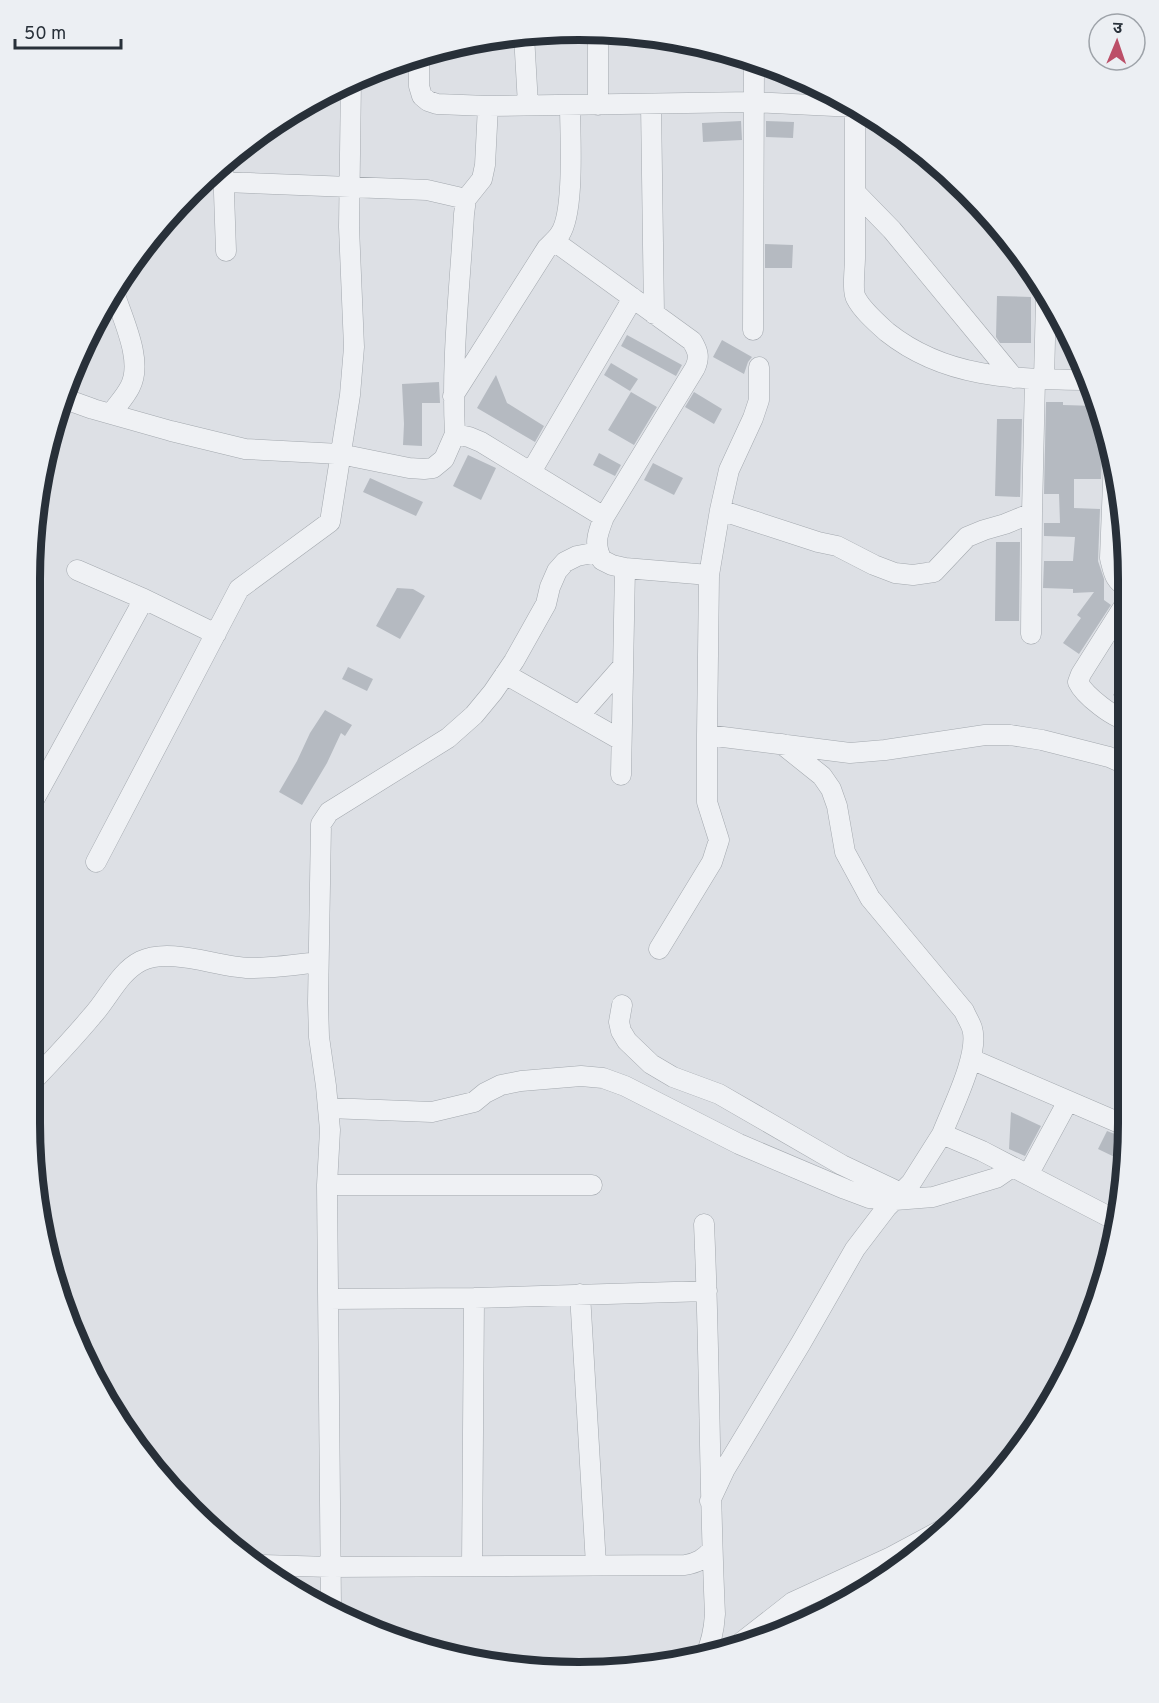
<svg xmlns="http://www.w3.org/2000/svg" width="1159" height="1703" viewBox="0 0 1159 1703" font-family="Overpass,'Noto Sans Devanagari',sans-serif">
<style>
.building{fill:#b5bac1}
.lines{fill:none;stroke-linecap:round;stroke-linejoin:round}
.minor-casing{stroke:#a3a8ae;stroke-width:21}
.minor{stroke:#eff1f4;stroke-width:20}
.rim{fill:none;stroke:#283039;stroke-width:8}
</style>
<rect width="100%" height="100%" fill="#dde0e5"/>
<path class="building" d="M741,121L742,140L703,142L702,123Z
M766,121L794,122L793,138L766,137Z
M765,244L793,245L792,268H765Z
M997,296L1031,297V343H1000L996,337Z
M627,335L682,365L676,376L621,346Z
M722,340L752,357L748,362L744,374L713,357Z
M611,363L638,379L630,391L604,375Z
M496,375L507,403L544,426L535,442L477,408Z
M439,382L440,403H422V446L403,445L404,424L402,384Z
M631,392L657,407L634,445L608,430Z
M694,392L722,409L714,424L685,407Z
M1046,402H1063V405L1096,406L1110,447L1104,451L1102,457L1101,479H1074V508L1100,509L1098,561L1104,579V600L1111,605L1079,654L1063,643L1081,618L1077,615L1094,592L1073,593V589L1043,588L1044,561H1073L1075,537L1044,536V523H1060L1059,494H1044Z
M997,419H1022L1020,497L995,496Z
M599,453L621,465L615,476L593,465Z
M468,455L496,468L481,500L453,486Z
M653,463L683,478L674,495L644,480Z
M370,478L423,502L416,516L363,492Z
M996,542H1020L1019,621H995Z
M397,588L413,589L425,596L400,639L376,626Z
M348,667L373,679L367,691L342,679Z
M1129,673V706L1113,695Z
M325,710L352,725L345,736L341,733L327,763L302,805L279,792L297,761L310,733Z
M1011,1112L1041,1126L1025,1156L1009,1149Z
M1107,1131L1128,1139L1125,1162L1098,1149Z"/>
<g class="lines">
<defs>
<path id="minor" d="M598,32V105
M524,35L528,105
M419,57V86L422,96L428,101L437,104L488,106L752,102L855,107
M651,104L654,314
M855,107C855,157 855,208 855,258C855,267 852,291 856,298C862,310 877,323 887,332C946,379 1015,379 1087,380
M223,164L226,251
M224,182L427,190L466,199
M855,192L892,230L1014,378
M554,241L692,341C698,351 700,357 695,368L604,517C598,533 593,543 602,560L612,565L625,568L709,575L707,735L850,753L885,750L985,735H1010L1042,740L1109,757L1129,766
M753,330L754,61
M1044,379L1046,300
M453,396L547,248C551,244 557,239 560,234C575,212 570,134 570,105
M68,400L93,409L171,431L245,449L340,454L409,468L424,469L433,468L444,459L455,434L469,437L481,442L604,517
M111,414C117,405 125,397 130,387C144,361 122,318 114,292
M455,434C451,360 460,287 464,214L466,199L482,179L485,165L488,106
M1114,458L1110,558C1114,574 1114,580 1129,589
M531,472L633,298
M720,510L818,542L837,546L874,565L895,573L913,575L934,572L967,537L984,530L1005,524L1032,513
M77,570L144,599L216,634
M709,575L720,510L729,470L753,418L759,400V367
M1129,598L1081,674L1078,682C1084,695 1115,720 1129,720
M1031,634L1032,513L1035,379
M505,674L621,740
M579,716L623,666
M782,744L822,776L831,789L837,806L845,852L870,898L964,1011C966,1016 970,1022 972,1028C980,1054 952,1108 942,1134L982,1151L1119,1222
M621,775L625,568
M30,807L144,599
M96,862L239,589L330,522L350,395L354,347L349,227L351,81
M659,949L712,862L719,840L707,802V735
M622,1005L619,1022L621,1031L627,1041L651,1064L673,1077L719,1094L842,1165L901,1193
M971,1059L1129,1127
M30,1084C51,1062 72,1040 92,1016C108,999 119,972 141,961C170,947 217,967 249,968C273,968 296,965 318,962
M328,1108L432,1112L474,1102L485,1093L501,1085L521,1081L581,1076L603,1078L625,1086L739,1144L845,1189L869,1198L895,1200L933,1197L996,1178L1012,1167
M1028,1175L1068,1101
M327,1185H592
M704,1224C710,1354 709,1484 715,1614C714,1630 712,1642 705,1656
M580,1294L596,1565
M328,1299L474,1298L707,1291
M710,1501L725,1469L801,1343L855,1249L887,1207L911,1183L942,1134
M263,1565L330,1567L685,1565C697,1563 704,1559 712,1550
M472,1566L474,1298
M331,1607L327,1185L330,1130L326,1086L319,1037L318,1003L321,824L329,812L448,738L474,715L493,692L514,661L546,604L550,587L557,571L565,562L577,556L598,552
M738,1645L793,1602L891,1557L949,1526"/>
</defs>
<use href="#minor" class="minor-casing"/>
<use href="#minor" class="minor"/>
</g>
<path d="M0 0H1159V1703H0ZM579 40H579A539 539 0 0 1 1118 579V1123A539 539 0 0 1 579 1662H579A539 539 0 0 1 40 1123V579A539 539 0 0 1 579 40Z" fill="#eceff3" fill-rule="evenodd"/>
<path class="rim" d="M579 40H579A539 539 0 0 1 1118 579V1123A539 539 0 0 1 579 1662H579A539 539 0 0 1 40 1123V579A539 539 0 0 1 579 40Z"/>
<g transform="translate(1117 42) rotate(2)"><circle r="28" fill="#eceff3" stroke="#9ea3a9" stroke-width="1.5"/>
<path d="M0-4.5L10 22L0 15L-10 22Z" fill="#bc4f68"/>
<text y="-9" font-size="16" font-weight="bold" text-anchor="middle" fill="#283039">उ</text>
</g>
<path d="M15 39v9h106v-9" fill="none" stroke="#283039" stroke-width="3"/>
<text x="24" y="39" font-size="18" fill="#283039" stroke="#eceff3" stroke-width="4.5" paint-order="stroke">50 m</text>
</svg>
